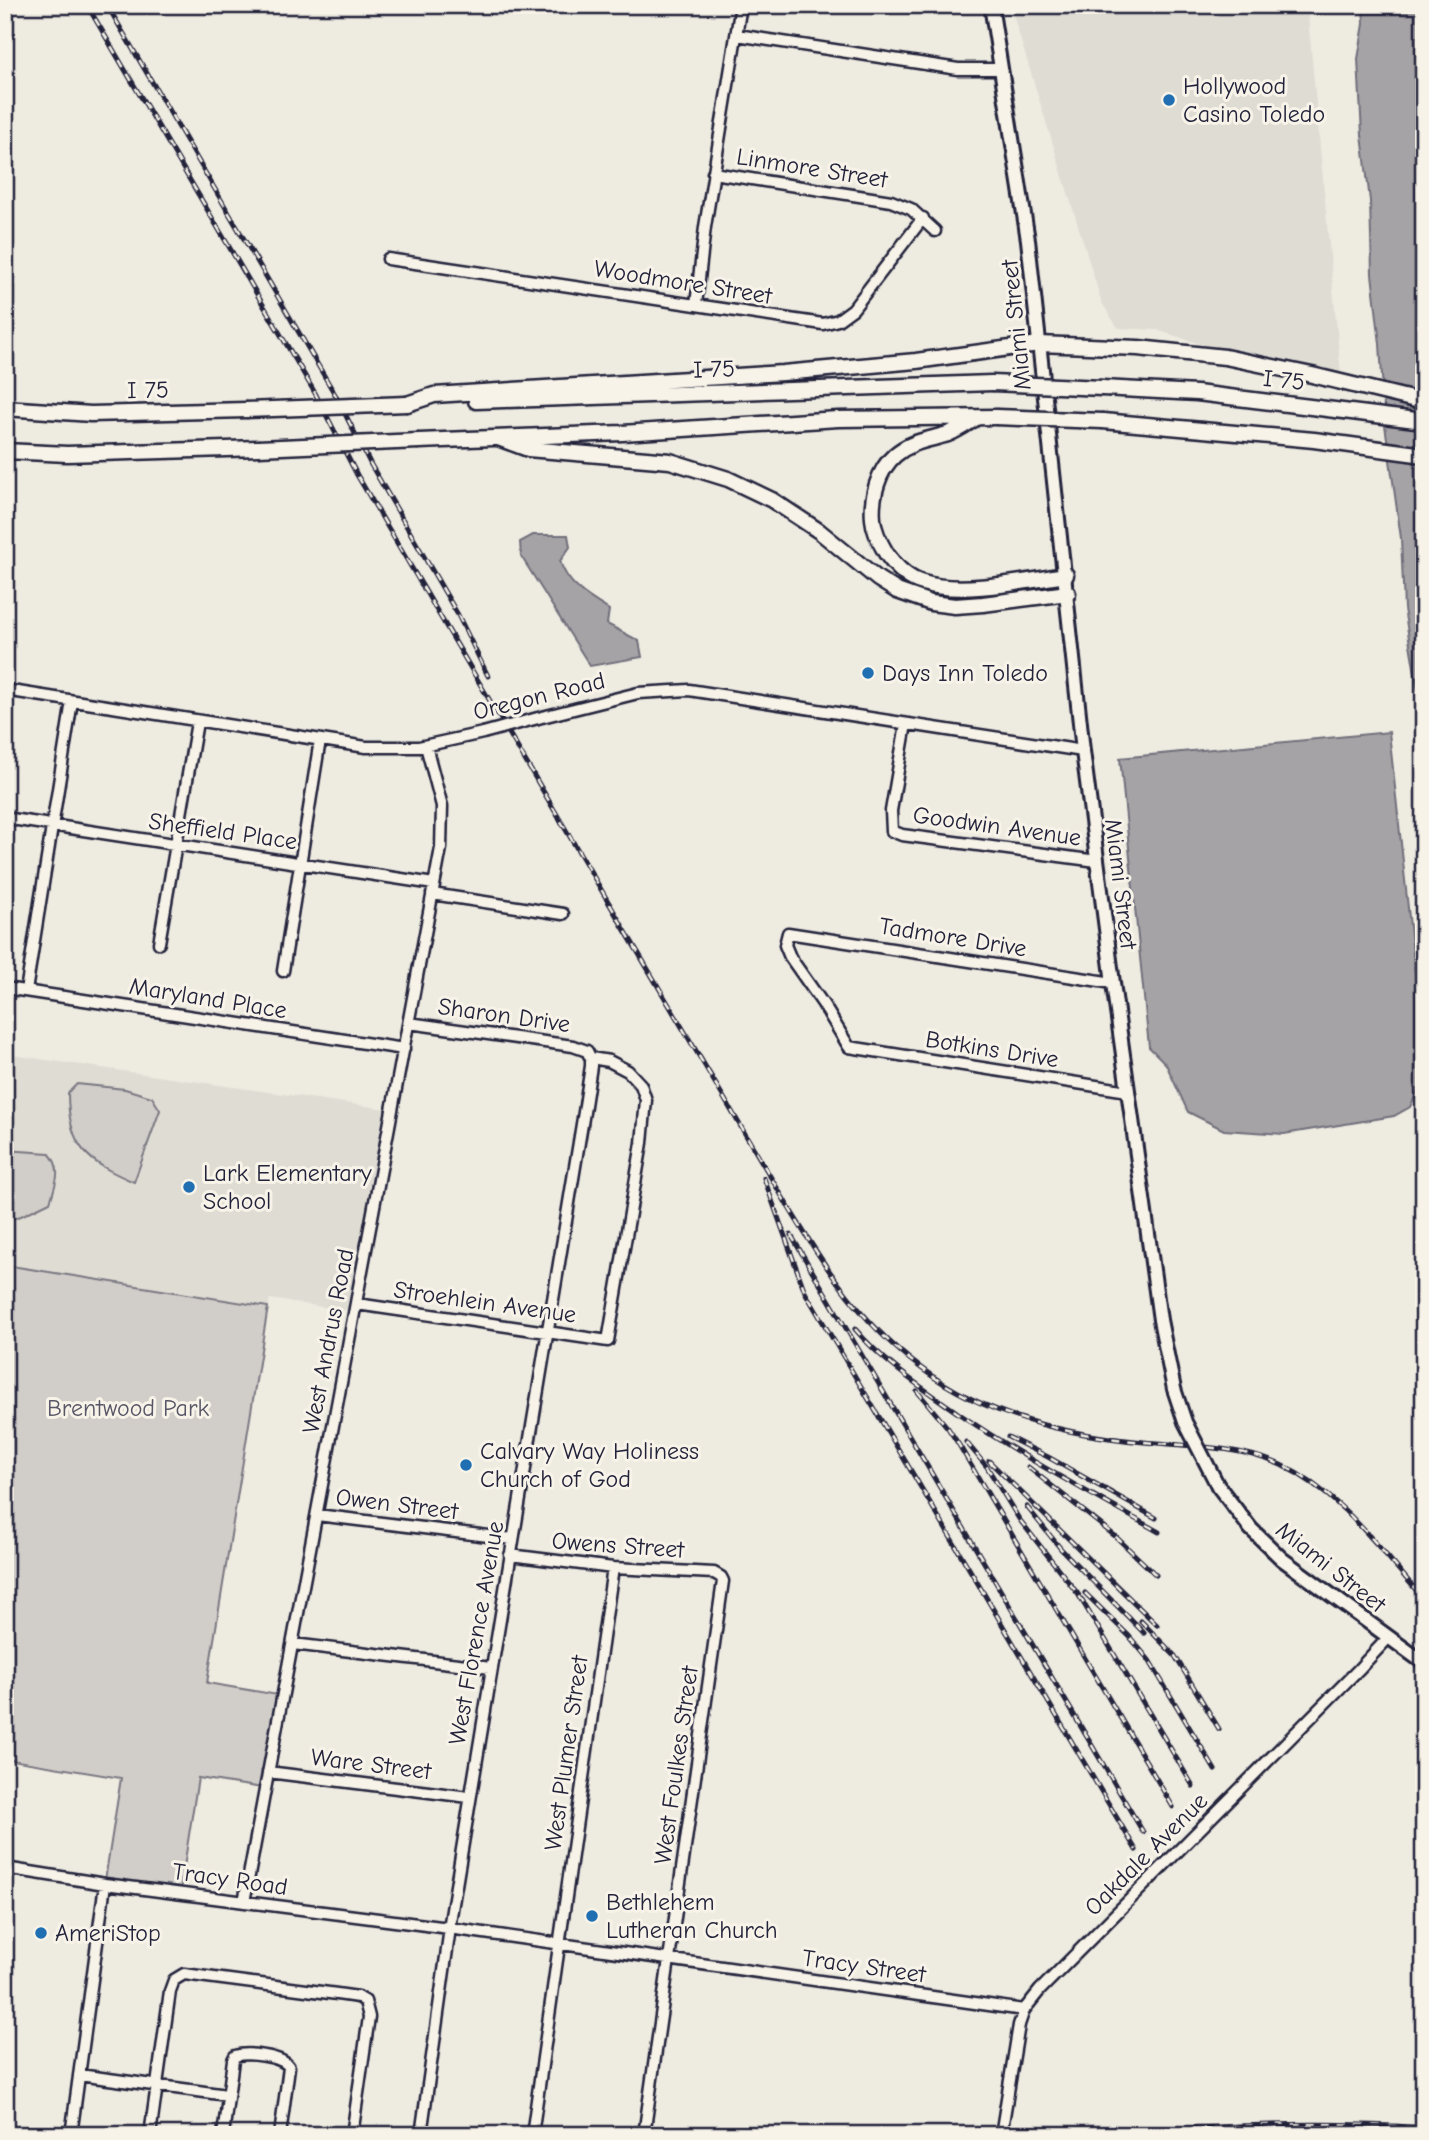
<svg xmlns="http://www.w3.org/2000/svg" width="1429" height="2140" viewBox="0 0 1429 2140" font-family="'Comic Neue',sans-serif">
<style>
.built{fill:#dfdcd4}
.green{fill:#d1cdc9;stroke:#7a7882;stroke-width:2}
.water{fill:#a6a3a6;stroke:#716f7b;stroke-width:2}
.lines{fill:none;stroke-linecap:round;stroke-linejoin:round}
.minor-casing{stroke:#22223b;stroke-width:15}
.major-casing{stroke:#22223b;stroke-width:18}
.highway-casing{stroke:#22223b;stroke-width:19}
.minor{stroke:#f7f3e8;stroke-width:10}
.major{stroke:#f7f3e8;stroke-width:12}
.highway{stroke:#f7f3e8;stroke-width:14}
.rail-casing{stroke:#22223b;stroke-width:5}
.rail{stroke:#f7f3e8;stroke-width:2.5;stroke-dasharray:8;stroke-linecap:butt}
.minor-bridge-casing{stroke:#22223b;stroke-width:15;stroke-linecap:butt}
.major-bridge-casing{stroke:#22223b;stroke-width:18;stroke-linecap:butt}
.highway-bridge-casing{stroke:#22223b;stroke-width:19;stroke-linecap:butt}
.minor-bridge{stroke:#f7f3e8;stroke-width:10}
.major-bridge{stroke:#f7f3e8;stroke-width:12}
.highway-bridge{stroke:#f7f3e8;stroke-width:14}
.poi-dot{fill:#1f6fb2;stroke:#f7f3e8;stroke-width:2.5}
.labels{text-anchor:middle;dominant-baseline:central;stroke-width:6;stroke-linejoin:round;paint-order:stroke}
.poi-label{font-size:24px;fill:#22223b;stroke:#f7f3e8;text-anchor:start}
.street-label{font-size:24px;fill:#22223b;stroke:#f7f3e8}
.park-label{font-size:24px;fill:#575566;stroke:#f7f3e8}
</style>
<rect width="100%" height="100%" fill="#eeebe1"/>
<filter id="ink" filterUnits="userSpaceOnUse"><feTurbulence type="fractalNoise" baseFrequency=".0143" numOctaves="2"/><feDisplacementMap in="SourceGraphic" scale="14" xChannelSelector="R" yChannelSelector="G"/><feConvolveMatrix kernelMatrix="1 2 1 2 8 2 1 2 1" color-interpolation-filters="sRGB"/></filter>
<g filter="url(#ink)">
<path class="built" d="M1010,5H1307L1341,376L1303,365L1200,344L1157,330L1118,328L1102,303Z
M5,1054L386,1109L350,1311L270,1299L268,1307L5,1265Z"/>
<path class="green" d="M77,1084L125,1089L152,1097L160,1110L134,1182C87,1162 68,1147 68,1093Z
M5,1150L49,1153C63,1169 56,1183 50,1202L21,1216L5,1221Z
M5,1265L268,1307L207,1683L278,1695L263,1788L198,1778L180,1892L105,1880L121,1778L5,1759Z"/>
<path class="water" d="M1363,5H1424V726L1404,609L1401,538L1385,425L1380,344L1372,274L1370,201L1362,135L1358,59L1364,24Z
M533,535H568L570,547L560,561C567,585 588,597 609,610L607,624L639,641L642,657L590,666L521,556L520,542Z
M1389,732L1424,1056V1072L1420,1087L1410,1107L1394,1116L1284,1134L1224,1130L1188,1112L1166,1064L1149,1047L1120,758Z"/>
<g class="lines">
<defs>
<path id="minor" d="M737,35L958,69H1001
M713,173L891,201L911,209L935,231
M388,259L823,324L838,320L853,309L923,218
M696,305L705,227L741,5
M5,690L366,747H419L483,733
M538,718L638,693L689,690L1083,751
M906,724L891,811L892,831L902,835L1097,861
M5,818L434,884
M432,894L563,914
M159,943L197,722
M283,971L320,740
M1113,983L788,933L785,945L790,957L823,1004L849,1047L1128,1091
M5,988L404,1049
M26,991L72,701
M409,1023L573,1046L587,1051L591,1059V1066L584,1112L449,1928
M357,1304L608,1341L642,1143L646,1100L641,1085L628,1071L609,1061L591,1058
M317,1515L513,1539
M510,1555L613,1568L714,1573L721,1577L723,1581L644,2135
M293,1644L491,1668
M268,1772L469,1797
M5,1868L105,1884L449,1928L1024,2010
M244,1902L441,848L442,806L426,746
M79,2075L227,2095
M1002,2132L1018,2135
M71,2135L105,1884
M150,2135L170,1991L174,1980L184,1974L337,1994L358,1997L365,2001L369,2017L352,2135
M223,2135L233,2060L235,2056C247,2052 283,2056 289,2067L280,2135
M421,2135L450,1928
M532,2135L613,1568
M1001,2135L1019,2025L1024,2010L1040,1990L1358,1670L1388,1638"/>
<path id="major" d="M991,5L1028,240L1083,751L1113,983L1160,1320L1174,1389
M1218,1486L1251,1529L1282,1559L1424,1663"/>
<path id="highway" d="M1102,388L1197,393L1424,421
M476,401L992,383
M407,404L434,395L783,373L916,361L1039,344L1138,348L1225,357L1312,375L1424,402
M5,408L91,414L246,410
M976,418C968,423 958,430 948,434C929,440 911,441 895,455C878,470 871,497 873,519C874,531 880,543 886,553C895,566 907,579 923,583C960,595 1026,581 1066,575
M1103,421L1314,440L1424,455
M498,438L528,449L670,461L728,479L772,500L819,531L878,579L897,591L931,603L955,606L983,604L1068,593
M419,441L622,433L838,419L996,417
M5,451L67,454L258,448"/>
</defs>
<use href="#minor" class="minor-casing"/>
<use href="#major" class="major-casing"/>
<use href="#highway" class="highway-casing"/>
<use href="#minor" class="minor"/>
<use href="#major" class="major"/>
<use href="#highway" class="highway"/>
<defs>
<path id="rail" d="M87,5L315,393L357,475C465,659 574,843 682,1027C711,1077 741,1126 770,1176C812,1247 853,1318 921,1368C984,1416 1066,1435 1144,1442C1189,1446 1239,1446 1281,1465C1341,1493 1381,1551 1424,1599
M107,5L336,396L371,465L458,615L488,676
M764,1178L805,1292L1136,1850
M791,1235L1143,1832
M855,1329C885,1364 921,1387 958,1413C1022,1457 1091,1494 1159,1532
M917,1391L948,1428L959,1445L1173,1807
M1008,1437L1048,1457L1156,1518
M966,1442L987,1467L1019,1519L1078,1594L1193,1786
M989,1461L1157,1625
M1028,1467L1115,1536L1156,1575
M1027,1507L1061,1549L1144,1633
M1085,1593L1129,1636L1149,1660L1215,1770
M1141,1621L1175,1656L1219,1729
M1101,2135C1208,2126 1316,2120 1424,2128"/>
</defs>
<use href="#rail" class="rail-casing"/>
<use href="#rail" class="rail"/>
<defs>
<path id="minor-bridge" d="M483,733L538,718"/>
<path id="major-bridge" d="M1174,1389L1185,1422L1218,1486"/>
<path id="highway-bridge" d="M992,383L1102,388
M246,410L407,404
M996,417L1103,421
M258,448L419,441"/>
</defs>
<use href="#minor-bridge" class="minor-bridge-casing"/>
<use href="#major-bridge" class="major-bridge-casing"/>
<use href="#highway-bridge" class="highway-bridge-casing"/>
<use href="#minor-bridge" class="minor-bridge"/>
<use href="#major-bridge" class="major-bridge"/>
<use href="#highway-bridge" class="highway-bridge"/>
</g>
</g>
<g class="poi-dot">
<circle cx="1169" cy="100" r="7"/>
<circle cx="868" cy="673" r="7"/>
<circle cx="189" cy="1187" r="7"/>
<circle cx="466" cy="1465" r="7"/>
<circle cx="592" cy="1916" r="7"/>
<circle cx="41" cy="1933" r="7"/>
</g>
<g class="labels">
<g class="poi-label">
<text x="1183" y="86">Hollywood<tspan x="1183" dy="28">Casino Toledo</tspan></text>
<text x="882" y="673">Days Inn Toledo</text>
<text x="203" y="1173">Lark Elementary<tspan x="203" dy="28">School</tspan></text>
<text x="480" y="1451">Calvary Way Holiness<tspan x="480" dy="28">Church of God</tspan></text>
<text x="606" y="1902">Bethlehem<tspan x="606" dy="28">Lutheran Church</tspan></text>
<text x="55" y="1933">AmeriStop</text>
</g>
<g class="street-label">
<text transform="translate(812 168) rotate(9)">Linmore Street</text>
<text transform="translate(683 282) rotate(9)">Woodmore Street</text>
<text transform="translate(1016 325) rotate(-96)">Miami Street</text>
<text transform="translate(714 369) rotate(-2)">I 75</text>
<text transform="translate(1284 380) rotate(6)">I 75</text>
<text transform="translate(148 390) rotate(-1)">I 75</text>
<text transform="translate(539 696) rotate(-14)">Oregon Road</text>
<text transform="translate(997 826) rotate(8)">Goodwin Avenue</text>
<text transform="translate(223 831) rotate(8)">Sheffield Place</text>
<text transform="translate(1121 884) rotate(83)">Miami Street</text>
<text transform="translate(953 937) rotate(9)">Tadmore Drive</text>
<text transform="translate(208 998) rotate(9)">Maryland Place</text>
<text transform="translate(504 1015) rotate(8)">Sharon Drive</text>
<text transform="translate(992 1049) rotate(9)">Botkins Drive</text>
<text transform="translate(485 1302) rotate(8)">Stroehlein Avenue</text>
<text transform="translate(328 1341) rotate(-79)">West Andrus Road</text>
<text transform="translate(397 1504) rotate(7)">Owen Street</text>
<text transform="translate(618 1545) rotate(4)">Owens Street</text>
<text transform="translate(1331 1567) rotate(38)">Miami Street</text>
<text transform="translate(476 1633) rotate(-80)">West Florence Avenue</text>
<text transform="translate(566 1753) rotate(-82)">West Plumer Street</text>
<text transform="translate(371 1764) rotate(7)">Ware Street</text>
<text transform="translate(676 1765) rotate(-82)">West Foulkes Street</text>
<text transform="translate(1146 1854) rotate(-45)">Oakdale Avenue</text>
<text transform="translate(230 1879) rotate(8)">Tracy Road</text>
<text transform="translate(864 1966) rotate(8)">Tracy Street</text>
</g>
<g class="park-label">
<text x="128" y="1408">Brentwood Park</text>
</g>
</g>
<rect width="1429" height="2140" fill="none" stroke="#f7f3e8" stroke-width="28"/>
<rect x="14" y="14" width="1401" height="2112" fill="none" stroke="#22223b" stroke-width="2.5" filter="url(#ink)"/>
</svg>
